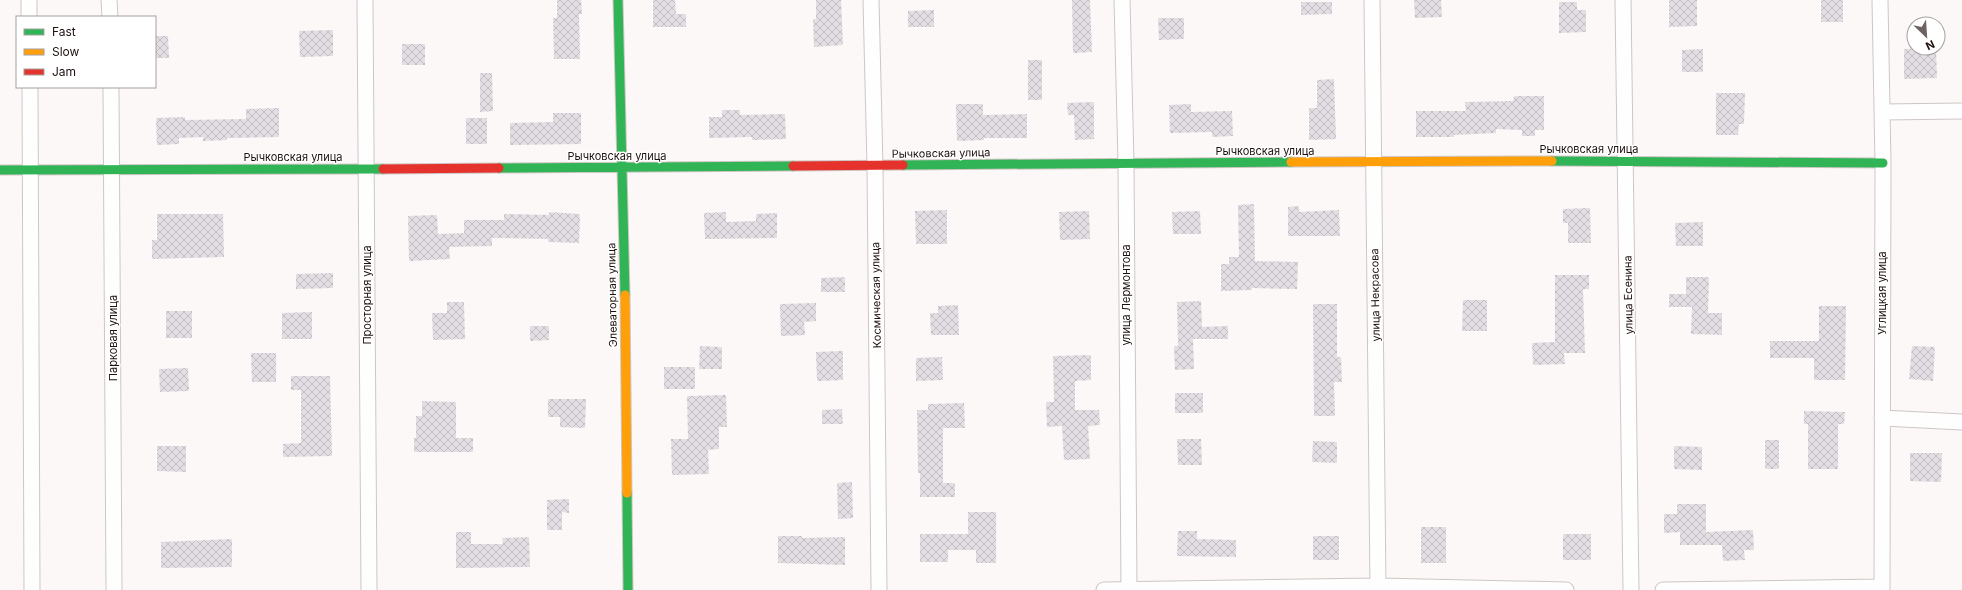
<svg xmlns="http://www.w3.org/2000/svg" width="1962" height="590" viewBox="0 0 1962 590" font-family="Inter,sans-serif">
<style>
.building{fill:url(#building-cross-hatch)}
.lines{fill:none;stroke-linecap:round;stroke-linejoin:round}
.street-casing{stroke:#cec6c4;stroke-width:17}
.fast-casing{stroke:#cec6c4;stroke-width:11}
.slow-casing{stroke:#cec6c4;stroke-width:11}
.jam-casing{stroke:#cec6c4;stroke-width:11}
.street{stroke:#fffefe;stroke-width:15}
.fast{stroke:#30b455;stroke-width:9}
.slow{stroke:#ff9f0a;stroke-width:9}
.jam{stroke:#e5322d;stroke-width:9}
.labels{text-anchor:middle;dominant-baseline:central;stroke-width:3;stroke-linejoin:round;paint-order:stroke}
.street-label{font-size:11px;fill:#1e120e;stroke:#fff}
</style>
<defs>
<pattern id="building-cross-hatch" width="8" height="8" patternUnits="userSpaceOnUse"><rect width="8" height="8" fill="#e3dee3"/><path d="M0 0l8 8M0 8l8-8" fill="none" stroke="#c2bdc2"/></pattern>
</defs>
<rect width="100%" height="100%" fill="#fcf8f7"/>
<path class="building" d="M557,0H581L582,14H579L580,59H554L553,18H557Z
M653,0H675L676,14H686V27H653Z
M816,0H841L843,45L814,47L813,19H816Z
M1072,0H1090L1092,52L1073,53Z
M1414,0H1441L1442,17L1415,18Z
M1669,0H1697V26L1669,27Z
M1821,0H1843V22H1821Z
M1301,2H1332V14L1301,15Z
M1559,2H1577V10H1586V32L1559,33Z
M934,10V27H908V11Z
M1158,18H1184V39L1159,40Z
M333,30V56L300,57L299,31Z
M155,36H168L169,58H155Z
M402,44H425V65H402Z
M1936,48L1937,78L1904,79V49Z
M1703,49V72H1682V50Z
M1028,60H1042V100H1028Z
M480,73H492L493,111L480,112Z
M1334,79L1336,139L1309,140V108H1317V80Z
M1716,93H1745L1744,124H1739L1738,135H1716Z
M1514,96H1544V130H1535V136H1522V130L1496,129V133L1454,135V137H1416V111H1466L1465,102L1513,101Z
M1094,102V139L1075,140L1074,115H1068L1067,103Z
M956,104H983V115L1027,114V138H984V140L957,141Z
M1191,104V112L1232,111L1233,136L1212,137V132L1170,133L1169,105Z
M279,108V137L227,138V140L203,141V137L179,138V144L157,145L156,118L185,117V120L246,119V109Z
M722,110H740V115L785,114L786,139L752,140V137L709,138V117H722Z
M553,113H581V144L510,145V123L553,122Z
M466,118H487V144H466Z
M1254,204L1255,261L1298,262L1297,289L1252,288V290L1221,291V264H1229V257H1239L1238,205Z
M1299,206V212L1339,210L1340,236H1288V207Z
M1590,208L1591,243H1568V223H1563V209Z
M947,210V244H916L915,211Z
M1089,211L1090,239L1060,240L1059,212Z
M1200,211L1201,234H1173L1172,212Z
M549,212L580,214L579,243L548,242V239L492,238V246L449,247L450,259L409,261L408,216L437,215L438,234L464,233V220H504V214L549,215Z
M726,212V222L756,221V214L777,213V238L705,239L704,213Z
M157,214H223L224,257L152,259V240H157Z
M1703,222V246H1676L1675,223Z
M333,273V288L296,289V274Z
M1555,275H1589V289H1583L1585,353H1564L1565,364L1533,365L1532,343L1555,342Z
M845,277V292H821V278Z
M1686,277H1709L1708,313H1722V335L1691,334L1692,307H1669V294H1686Z
M1463,300H1487V331H1462Z
M1201,301L1202,327L1228,326V339H1193L1194,369L1175,370L1174,346H1178L1177,302Z
M447,302H464L465,339L433,340L432,313H447Z
M816,303V321L804,322L805,335L781,336L780,304Z
M1313,304H1337V357H1341L1342,382H1334L1335,416H1314Z
M958,305L959,335H931L930,313H938V306Z
M1819,306H1846L1845,380H1814V358H1770V341H1819Z
M166,311H192V338H166Z
M312,312V339H282V313Z
M530,326H549V340L530,341Z
M700,346L722,347V369H699Z
M1912,346L1935,347L1933,381L1909,379Z
M843,351V380L817,381L816,352Z
M251,353H276V382H252Z
M1091,355V380L1075,381V410H1099L1100,425L1088,426L1090,459L1064,460L1062,426L1047,427L1046,402H1054L1053,356Z
M942,357L943,380L916,381V358Z
M664,367H695V389H664Z
M188,368L189,391L160,392L159,369Z
M291,376H330L332,456L283,457V444L301,443V390H291Z
M1175,393H1203V413H1175Z
M726,395L727,427H719V449L708,450L709,474L672,475L671,439H688L687,396Z
M548,399H586L585,428L560,427V417H548Z
M422,401L456,402V438H473V452H414V438H416V416H422Z
M964,403L965,428H943V483H955V497H920V473H918L917,410H928V404Z
M842,409L843,424H822V410Z
M1804,411L1845,412L1844,424H1838V469H1808V424H1804Z
M1177,439H1201L1202,465H1178Z
M1765,440H1779V469H1765Z
M1313,441L1337,442V463L1312,462Z
M157,446H186V472L157,471Z
M1674,446L1702,447V470L1674,469Z
M1910,453H1942L1941,482L1910,481Z
M852,482L853,518L838,519L837,483Z
M569,499V513L562,512V530H547V500Z
M1677,504H1706V532L1753,530L1754,550H1744L1745,560L1723,561L1722,545H1680V532L1664,533V514H1677Z
M968,512H996V563H976V550H948V562H920V534H968Z
M1421,527H1446V563H1421Z
M1178,531H1197V539L1236,540V557L1177,556Z
M456,532H471V544H503L502,538L529,537L530,567L456,568Z
M1563,534H1591V560H1563Z
M778,536H802V538L845,537V565L778,563Z
M1313,536H1339V560H1313Z
M232,539V567L161,568V542Z"/>
<g class="lines">
<defs>
<path id="street" d="M29,0V17
M109,0L110,17
M365,0L369,590
M871,0L875,166L879,590
M1122,0L1126,163L1129,590
M1372,0L1378,590
M1623,0L1631,590
M1880,0L1883,163L1882,590
M30,87L32,590
M111,87L114,590
M1882,112L1962,111
M1882,418L1962,422
M1104,590L1378,586L1566,590
M1663,590L1882,587"/>
<path id="fast" d="M618,0L625,295
M1552,161L1883,163
M903,165L1291,162
M499,168L793,166
M0,170L383,169
M627,493L628,590"/>
<path id="slow" d="M1291,162L1552,161
M625,295L627,493"/>
<path id="jam" d="M793,166L903,165
M383,169L499,168"/>
</defs>
<use href="#street" class="street-casing"/>
<use href="#fast" class="fast-casing"/>
<use href="#slow" class="slow-casing"/>
<use href="#jam" class="jam-casing"/>
<use href="#street" class="street"/>
<use href="#fast" class="fast"/>
<use href="#slow" class="slow"/>
<use href="#jam" class="jam"/>
</g>
<g class="labels">
<g class="street-label">
<text x="1589" y="149">Рычковская улица</text>
<text x="1265" y="151">Рычковская улица</text>
<text transform="translate(941 153) rotate(-1)">Рычковская улица</text>
<text x="617" y="156">Рычковская улица</text>
<text x="293" y="157">Рычковская улица</text>
<text transform="translate(1882 293) rotate(-90)">Углицкая улица</text>
<text transform="translate(367 295) rotate(-90)">Просторная улица</text>
<text transform="translate(612 295) rotate(-91)">Элеваторная улица</text>
<text transform="translate(876 295) rotate(-91)">Космическая улица</text>
<text transform="translate(1126 295) rotate(-90)">улица Лермонтова</text>
<text transform="translate(1375 295) rotate(-91)">улица Некрасова</text>
<text transform="translate(1628 295) rotate(-91)">улица Есенина</text>
<text transform="translate(113 338) rotate(-90)">Парковая улица</text>
</g>
</g>
<rect x="16" y="16" width="140" height="72" fill="#ffffff" stroke="#a5a09f"/>
<rect x="24" y="29" width="20" height="6" fill="#30b455" stroke="#a5a09f"/>
<text x="52" y="36" font-size="12" fill="#1e120e">Fast</text>
<rect x="24" y="49" width="20" height="6" fill="#ff9f0a" stroke="#a5a09f"/>
<text x="52" y="56" font-size="12" fill="#1e120e">Slow</text>
<rect x="24" y="69" width="20" height="6" fill="#e5322d" stroke="#a5a09f"/>
<text x="52" y="76" font-size="12" fill="#1e120e">Jam</text>
<g transform="translate(1926 36) rotate(155)"><circle r="19" fill="#ffffff" stroke="#a5a09f"/>
<path d="M0-3L7 15L0 10L-7 15Z" fill="#6c6260"/>
<text y="-6" font-size="11" font-weight="bold" text-anchor="middle" fill="#1e120e">N</text>
</g>
</svg>
